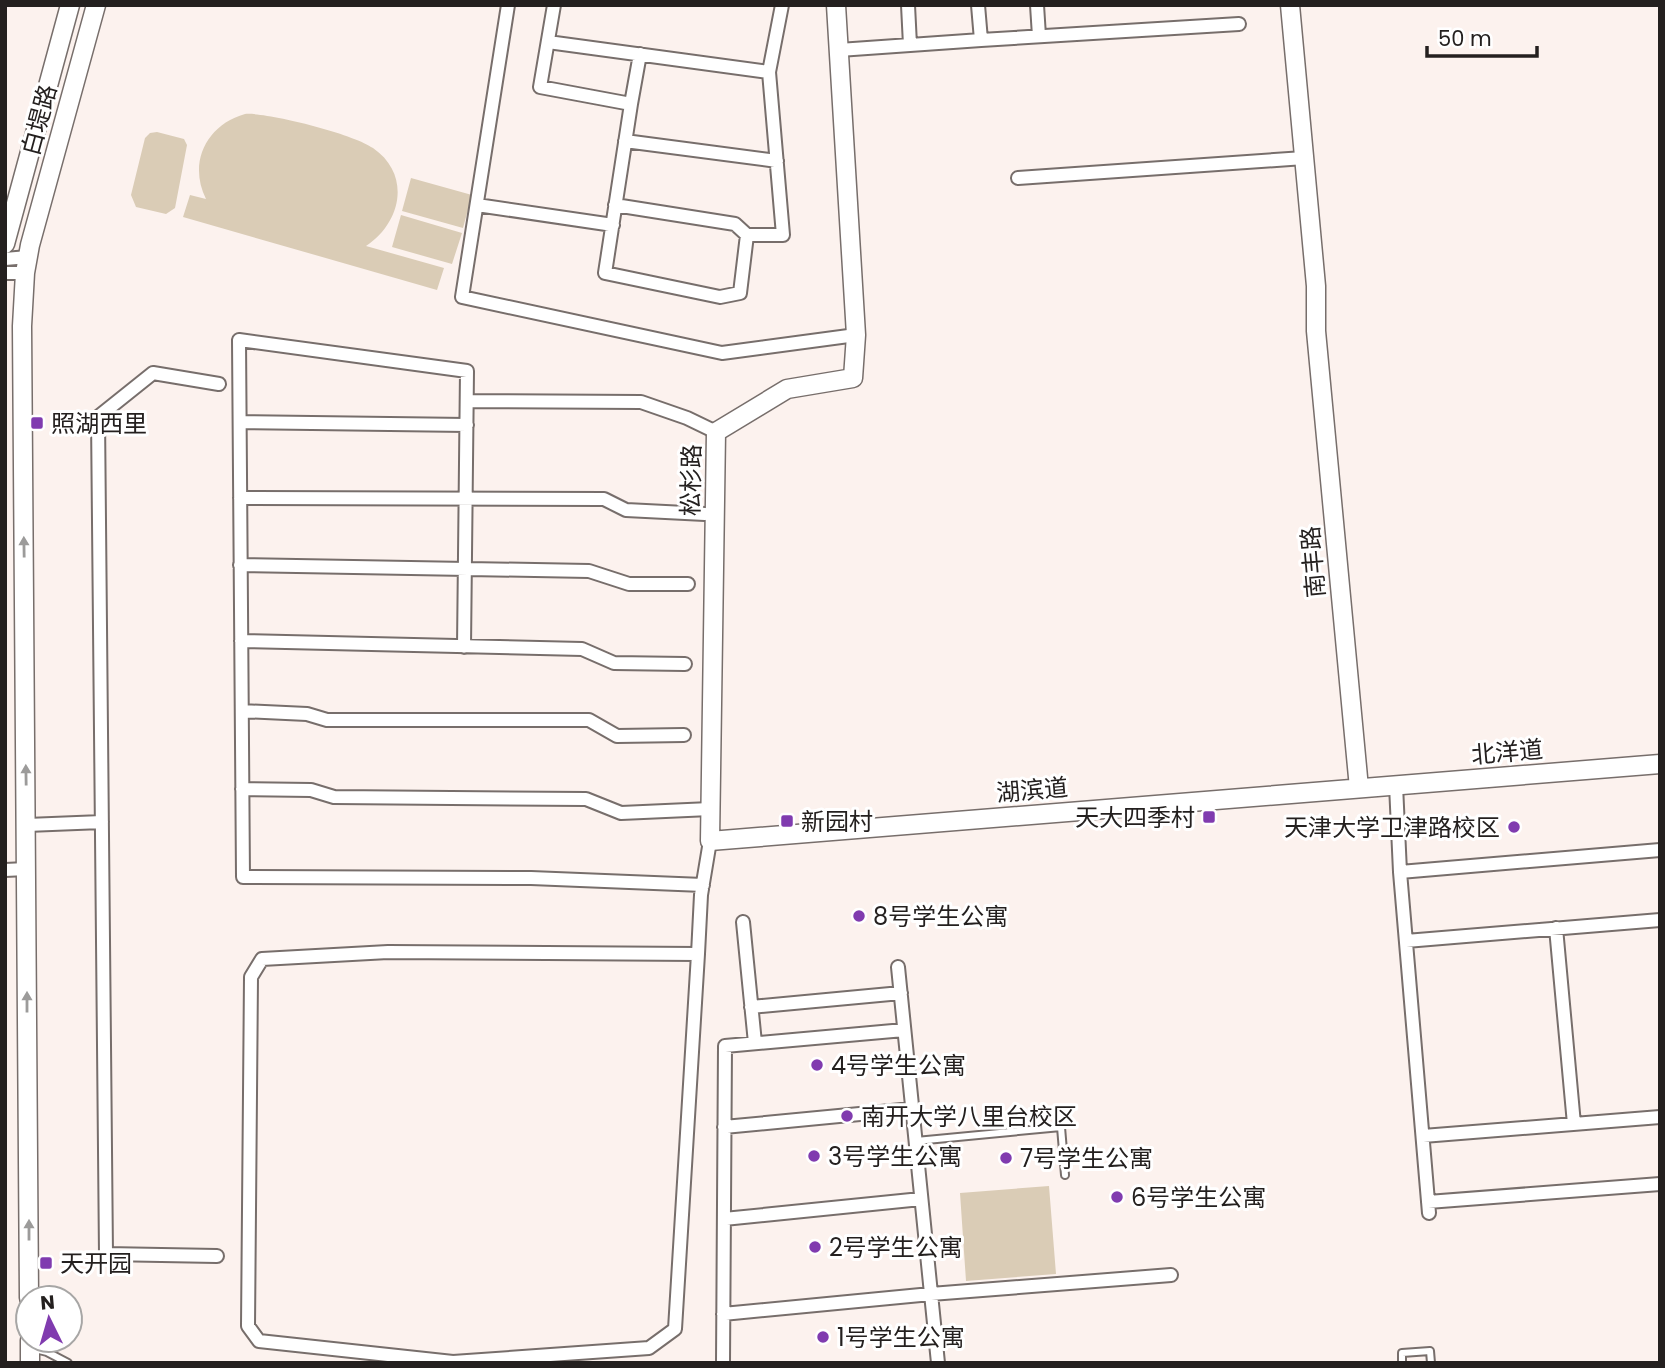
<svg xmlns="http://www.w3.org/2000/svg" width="1665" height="1368" viewBox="0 0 1665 1368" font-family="Poppins,'Noto Sans SC',sans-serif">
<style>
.garden{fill:#daccb6}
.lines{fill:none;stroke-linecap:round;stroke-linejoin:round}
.lane-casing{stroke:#776e6b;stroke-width:10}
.street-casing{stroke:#776e6b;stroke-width:16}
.secondary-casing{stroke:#776e6b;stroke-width:21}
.lane{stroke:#fff;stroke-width:6}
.street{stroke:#fff;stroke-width:12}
.secondary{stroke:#fff;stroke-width:18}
.oneway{fill:#9c9b9a}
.poi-dot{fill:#803baf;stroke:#fff;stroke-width:2.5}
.labels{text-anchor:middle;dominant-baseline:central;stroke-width:6;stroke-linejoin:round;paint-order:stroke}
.street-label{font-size:24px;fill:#24201f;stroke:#fff}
.poi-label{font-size:24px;fill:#24201f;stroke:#fff;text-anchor:start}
</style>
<rect width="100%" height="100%" fill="#fcf2ee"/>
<path class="garden" d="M245,114C267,112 354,134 373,148C412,175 401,223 366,246L444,268L437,290L183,217L190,195L206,199C188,163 206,125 245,114Z
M157,132L184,139L187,145L175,208L166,214L136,207L131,195L145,138L150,133Z
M411,178L472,195L463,228L402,211Z
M401,215L462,233L452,264L392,247Z
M1049,1186L1056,1274L966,1281L960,1193Z"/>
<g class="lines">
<defs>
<path id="lane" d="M916,1141L1061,1127L1065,1175
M31,1348L47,1352L68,1363
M1402,1363V1353L1430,1351L1431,1363"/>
<path id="street" d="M508,5L462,297L722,353L856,335
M554,5L540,87L631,104L605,273L720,297L740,293L747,235H783L769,72L782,5
M908,5L910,45
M1037,5L1039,36
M981,40L1239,24
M548,42L769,72
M839,50L981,40L978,5
M631,104L640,54
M625,141L777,161
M1018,178L1304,158
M477,205L613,225
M615,205L735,224L747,235
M5,259L28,257
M5,273H25
M467,401L641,402L687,418L716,432
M240,422L467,425
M240,498L604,499L626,510L705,514
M240,565L589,571L629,584H688
M241,641L582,649L614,663L685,664
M464,647L467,371L239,340L243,877L531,878L703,885
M242,711L307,714L327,720H589L617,736L684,735
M1396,785L1400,872L1429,1213
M242,789L311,790L334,797L586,799L621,813L710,809
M27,825L102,822
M5,870L26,869
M1400,872L1660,850
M743,922L755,1043
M1556,928L1574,1124
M1406,941L1660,920
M698,954L388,952L262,959L251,977L248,1326L259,1341L453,1362L649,1348L675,1329L698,954L701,895L710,841
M898,967L938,1363
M751,1007L901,993
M724,1127L912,1109
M1423,1136L1660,1117
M1428,1202L1660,1184
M724,1219L921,1199
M217,1256L106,1254L98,417L153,373L219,384
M723,1314L931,1294L1171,1275
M723,1363L725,1046L904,1030"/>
<path id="secondary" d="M836,5L856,335L853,378L787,389L716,432L710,841L1660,764
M1290,5L1316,286V331L1359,788
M5,244L70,5
M29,1298L22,326L25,273L30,245L96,5
M30,1340V1363"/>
</defs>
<use href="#lane" class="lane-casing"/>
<use href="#street" class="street-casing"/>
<use href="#secondary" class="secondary-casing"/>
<use href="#lane" class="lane"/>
<use href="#street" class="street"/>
<use href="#secondary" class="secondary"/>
</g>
<defs><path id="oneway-solid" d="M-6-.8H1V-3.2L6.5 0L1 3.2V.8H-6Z" transform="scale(1.75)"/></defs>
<g class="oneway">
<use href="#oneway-solid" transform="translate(24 547) rotate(-91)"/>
<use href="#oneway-solid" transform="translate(26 775) rotate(-91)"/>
<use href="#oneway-solid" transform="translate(27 1002) rotate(-90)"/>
<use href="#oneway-solid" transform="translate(29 1230) rotate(-90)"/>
</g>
<g class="poi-dot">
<rect x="30" y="416" width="14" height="14" rx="3.5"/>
<rect x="1202" y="810" width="14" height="14" rx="3.5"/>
<rect x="780" y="814" width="14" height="14" rx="3.5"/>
<circle cx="1514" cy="827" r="7"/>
<circle cx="859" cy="916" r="7"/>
<circle cx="817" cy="1065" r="7"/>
<circle cx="847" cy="1116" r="7"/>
<circle cx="814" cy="1156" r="7"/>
<circle cx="1006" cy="1158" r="7"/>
<circle cx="1117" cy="1197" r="7"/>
<circle cx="815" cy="1247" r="7"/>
<rect x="39" y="1256" width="14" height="14" rx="3.5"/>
<circle cx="823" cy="1337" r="7"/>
</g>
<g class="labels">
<g class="street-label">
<text transform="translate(39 120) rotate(-75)">白堤路</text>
<text transform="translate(691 480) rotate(-89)">松杉路</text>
<text transform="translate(1313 562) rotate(-95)">南丰路</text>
<text transform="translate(1507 752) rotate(-5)">北洋道</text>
<text transform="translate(1032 790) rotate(-5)">湖滨道</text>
</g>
<g class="poi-label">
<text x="51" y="423">照湖西里</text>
<text x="1195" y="817" text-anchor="end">天大四季村</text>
<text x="801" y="821">新园村</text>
<text x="1500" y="827" text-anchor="end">天津大学卫津路校区</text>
<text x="873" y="916">8号学生公寓</text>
<text x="831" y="1065">4号学生公寓</text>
<text x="861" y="1116">南开大学八里台校区</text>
<text x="828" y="1156">3号学生公寓</text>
<text x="1020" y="1158">7号学生公寓</text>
<text x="1131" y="1197">6号学生公寓</text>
<text x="829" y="1247">2号学生公寓</text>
<text x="60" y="1263">天开园</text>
<text x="837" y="1337">1号学生公寓</text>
</g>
</g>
<rect width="1665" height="1368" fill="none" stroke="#24201f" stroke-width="14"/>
<g transform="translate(49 1319) rotate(355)"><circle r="33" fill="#ffffff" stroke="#a7a6a5" stroke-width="2"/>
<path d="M0-5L12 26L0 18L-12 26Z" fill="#803baf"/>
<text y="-10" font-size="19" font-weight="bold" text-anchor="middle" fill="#24201f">N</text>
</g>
<path d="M1427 46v10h110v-10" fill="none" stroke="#24201f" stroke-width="3.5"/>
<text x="1438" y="46" font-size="21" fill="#24201f" stroke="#ffffff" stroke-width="5" paint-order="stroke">50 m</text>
</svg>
